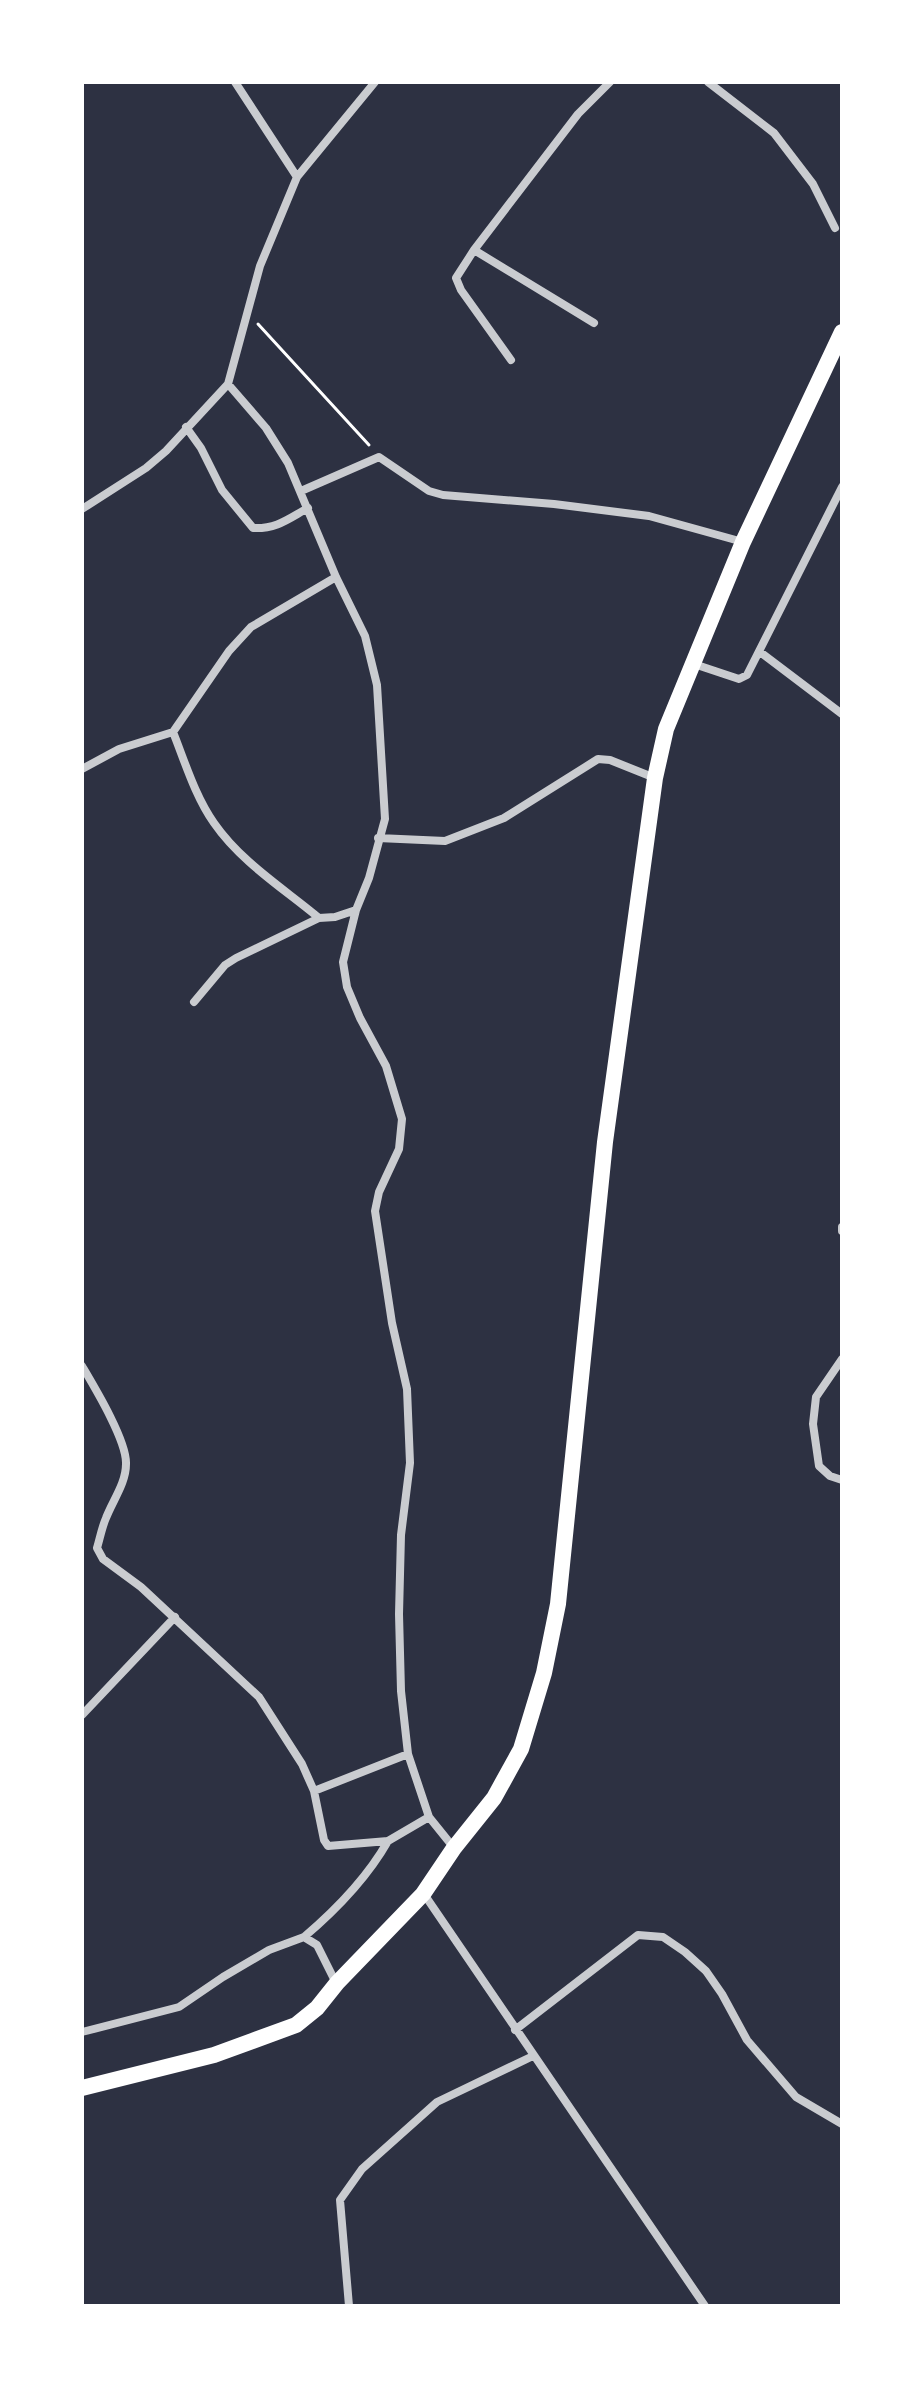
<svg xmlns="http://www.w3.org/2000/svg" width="924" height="2388" viewBox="0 0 924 2388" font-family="Manrope,sans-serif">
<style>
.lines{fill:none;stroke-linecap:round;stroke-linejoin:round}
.path{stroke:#fff;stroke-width:3}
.minor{stroke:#caccd0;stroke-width:8}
.primary{stroke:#fff;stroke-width:16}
</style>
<rect width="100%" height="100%" fill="#2d3142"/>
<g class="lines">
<path class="path" d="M258,324L369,445"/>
<path class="minor" d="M235,82L297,177
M708,82L774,133L813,184L835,228
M474,250L594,323
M511,360L461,290L456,278L474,250L578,114L610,82
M186,427L201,448L222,490L253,528C277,529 288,519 308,508
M301,491L379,457L429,491L443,495L554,504L649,516L743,542
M82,509L146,468L166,451L228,384L260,266L297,177L375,82
M760,652L842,714
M694,664L739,679L747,675L842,487
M173,732C185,762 195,796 214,823C241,862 283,888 319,918
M82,769L119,749L173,732L229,651L251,627L336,577
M378,838L445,841L504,818L598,759L610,760L655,778
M356,910L343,962L347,987L360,1018L386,1066L402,1119L399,1149L379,1192L375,1211L392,1323L407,1389L410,1463L401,1535L399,1614L401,1691L408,1754L429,1817L454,1848
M194,1002L225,965L236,958L319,918L335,917L356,910L369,878L385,819L377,685L365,636L336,577L288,463L266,428L228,384
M842,1227V1231
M842,1359L816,1397L813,1424L819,1466L830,1476L842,1480
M82,1366C95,1388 127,1441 126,1464C126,1483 113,1500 106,1518C102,1527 100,1538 97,1548L103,1559L141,1587L259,1697L302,1764L314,1791L324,1840L328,1846L388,1841L429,1817
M82,1715L175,1617
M314,1791L408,1754
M424,1894L705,2306
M304,1937C337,1909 367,1878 388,1841
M515,2030L638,1935L663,1937L685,1952L706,1971L722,1994L747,2040L796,2097L842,2124
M82,2032L179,2007L223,1977L269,1950L304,1937L317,1945L336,1983
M349,2306L340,2200L362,2169L437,2102L533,2056"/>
<path class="primary" d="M82,2088L214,2055L296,2025L317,2008L337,1983L423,1894L454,1848L494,1798L521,1749L544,1673L558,1604L605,1142L655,778L666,729L743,542L842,332"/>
</g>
<rect width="924" height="2388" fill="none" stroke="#ffffff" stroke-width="168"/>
</svg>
